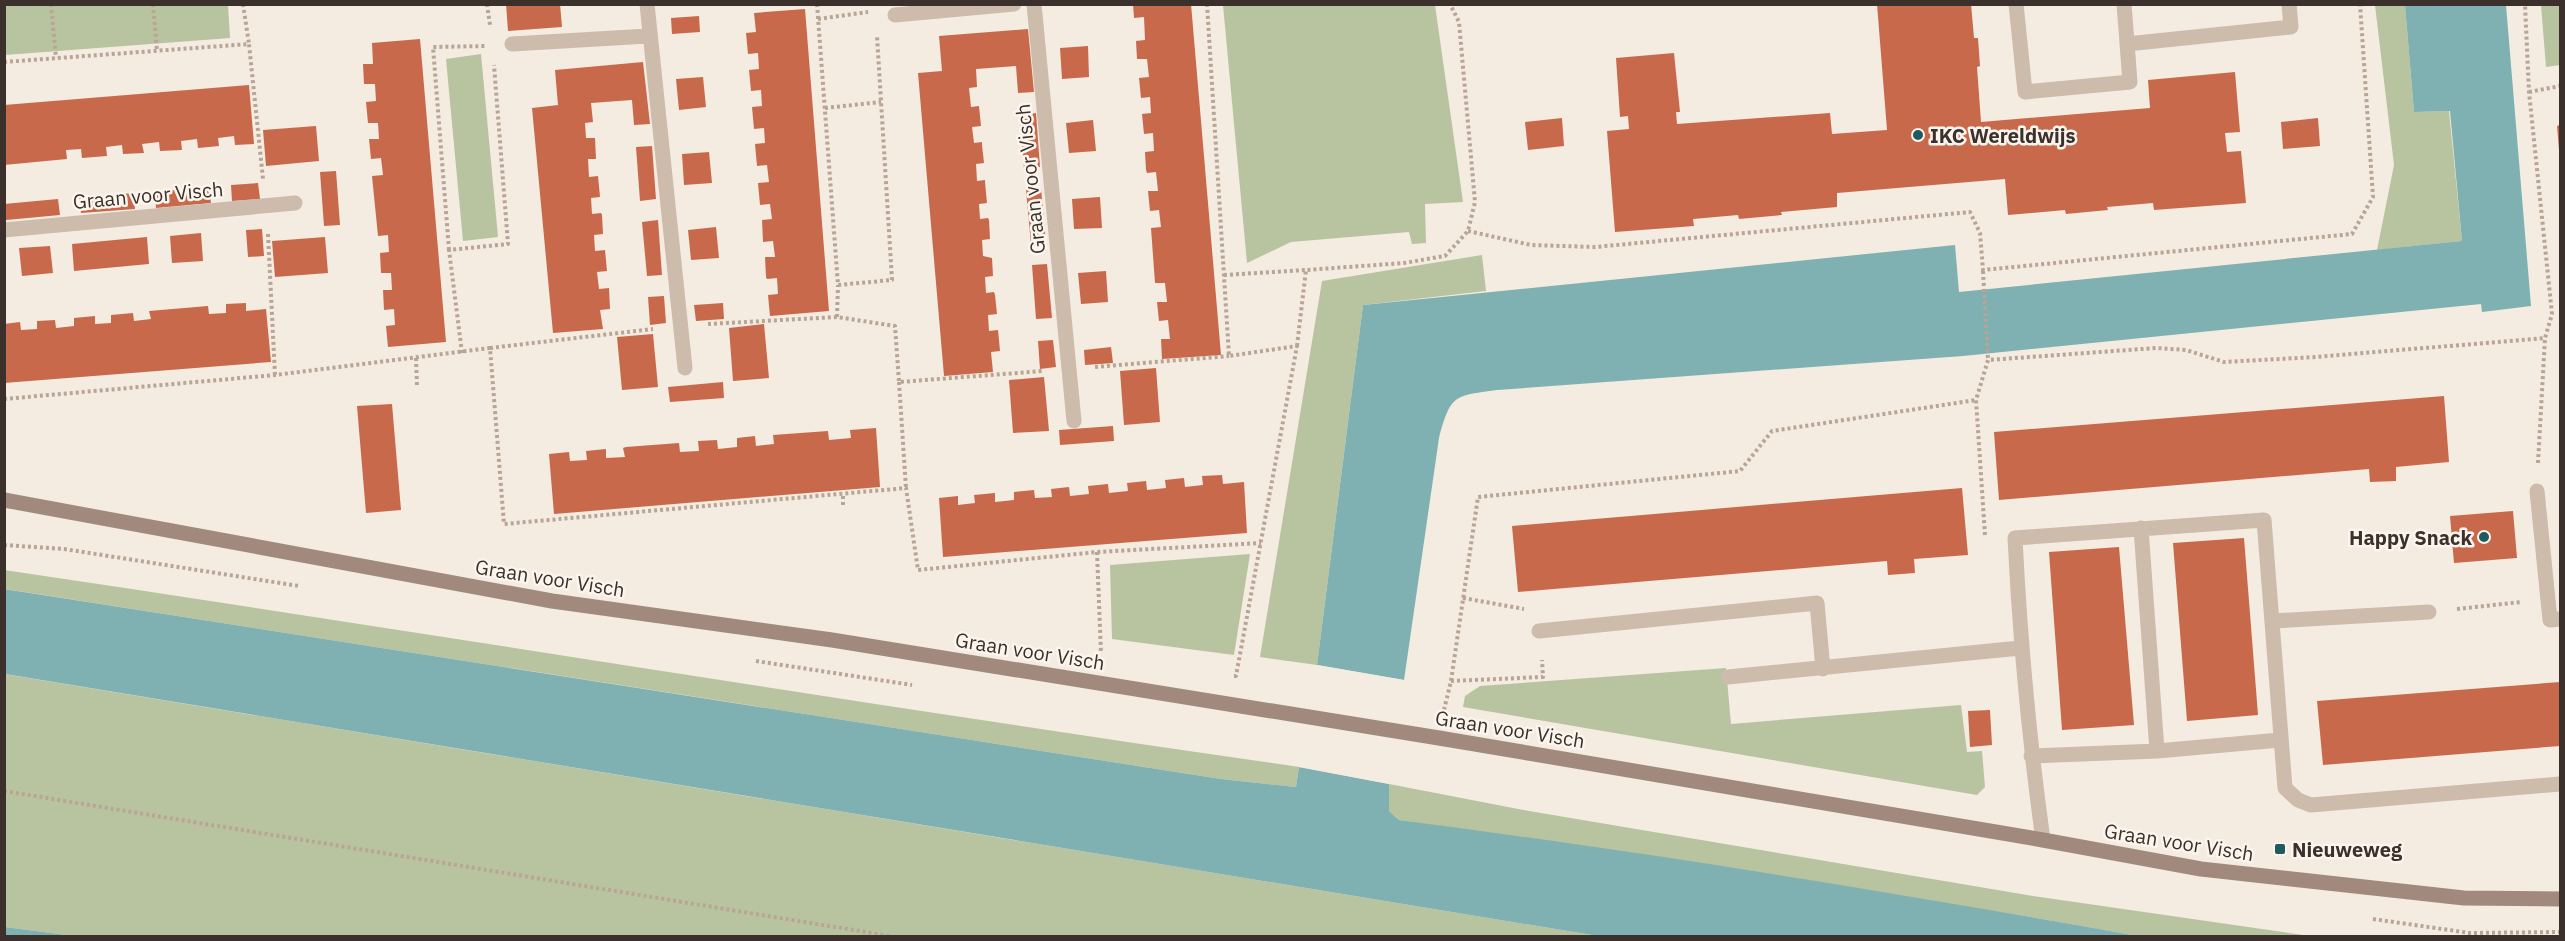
<svg xmlns="http://www.w3.org/2000/svg" width="2565" height="941" viewBox="0 0 2565 941" font-family="'IBM Plex Sans',sans-serif">
<style>
.green{fill:#b8c4a0}
.water{fill:#7fb0b2}
.pier{fill:#f4ebe1}
.building{fill:#c8694b}
.lines{fill:none;stroke-linecap:round;stroke-linejoin:round}
.path{stroke:#b9a596;stroke-width:4;stroke-dasharray:3 3;stroke-linecap:butt}
.lane{stroke:#cdbbac;stroke-width:15}
.street{stroke:#cdbbac;stroke-width:15}
.secondary{stroke:#a18a7d;stroke-width:15}
.poi-dot{fill:#1f5a5e;stroke:#fbf5ee;stroke-width:2}
.labels{text-anchor:middle;dominant-baseline:central;stroke-width:5;stroke-linejoin:round;paint-order:stroke}
.poi-label{font-size:20px;font-weight:bold;fill:#3b302b;stroke:#fbf5ee;text-anchor:start}
.street-label{font-size:20px;fill:#3b302b;stroke:#fbf5ee}
</style>
<rect width="100%" height="100%" fill="#f4ebe1"/>
<path class="green" d="M5,4L228,5L230,38L5,55Z
M1223,5H1435L1463,202L1425,204L1426,243L1412,244L1409,232L1291,242L1247,263Z
M2375,5H2405L2414,112L2449,111L2462,241L2377,250L2394,165Z
M2541,5H2560V65L2546,67Z
M481,54L498,237L463,241L446,59Z
M1482,255L1486,291L1363,305L1317,665L1260,657L1322,281Z
M1250,554L1234,655L1112,639L1110,565Z
M4,570C436,634 867,705 1299,767L1296,787L1221,779L5,589Z
M1726,668L1731,724L1961,705L1967,752L1982,751L1985,787L1977,795L1463,707L1465,696L1480,686Z
M4,674L1598,936H74L5,927Z
M1389,784L1529,811L2033,896L2310,936H2138L2019,915L1399,820L1389,811Z"/>
<path class="water" d="M2405,5H2506L2531,306L2482,312L2481,304L1963,356L1497,390C1454,396 1451,394 1439,438L1404,680L1317,665L1363,305L1955,245L1959,292L2462,241L2450,111L2414,112Z
M4,589L1221,779L1296,787L1299,767L1389,784V811L1399,820C1646,852 1893,892 2138,936H1598L5,674Z
M4,927H5L74,936H5Z"/>
<path class="pier" d="M1317,665L1404,680V683L1316,668Z
M1299,764L1390,781L1389,784L1299,767Z"/>
<path class="building" d="M506,4H560L562,27L508,31Z
M1133,4H1191L1221,355L1162,359L1161,339H1170L1168,320L1159,321L1157,302H1167L1165,283H1155L1151,228L1161,227L1159,210L1150,211L1148,191H1158L1156,172L1147,173L1146,170L1145,152L1154,151L1153,133L1144,134L1142,114L1151,113L1150,97L1141,98L1139,78L1149,77L1147,59H1137L1136,41L1145,40L1144,17L1134,18Z
M1877,4H1971L1974,38H1978L1980,66L1977,67L1981,122L2150,108L2148,80L2235,72L2240,132L2225,133L2227,152L2241,151L2246,203L2154,210L2153,203L2107,207L2108,210L2066,214L2065,210L2008,215L2005,179L1837,193V207L1781,212L1782,215L1739,219L1738,215L1693,219L1694,226L1615,232L1607,131L1629,129L1628,116L1620,117L1616,58L1674,53L1680,112H1676L1677,124L1830,113L1832,134L1887,130Z
M805,9L829,311L770,316L768,295L778,294L777,278L767,279L766,277L765,257H775L773,241L763,242L762,220L772,219L770,204L760,205L758,183L769,182L767,165L757,166L755,144L765,143L764,128L754,129L752,107L762,106L761,90L751,91L749,70L759,69L758,53L748,54L746,33L756,32L754,13Z
M699,16L700,32L672,34L671,18Z
M1028,29L1034,92L1018,93L1016,66L976,69L977,87L969,88L971,107L979,106L981,126L972,127L974,143L982,142V145L984,163L976,164L977,181L985,180V182L987,203L979,204L980,219L988,218L989,220L990,239L982,240L983,256L992,258L993,276L985,277L986,293L994,292L995,295L997,314L988,315L989,331L998,330L1000,351L991,352L993,372L944,376L918,73L942,71L939,36Z
M420,39L446,342L388,347L386,326L395,325L394,309L384,310L383,290H392L391,273H381L380,253L389,252L388,235L378,236L372,176L383,175L381,158L371,159L369,139H379L378,123H368L366,102L376,101L375,84H364L363,64H373L372,43Z
M1088,46L1089,77L1062,79L1060,48Z
M643,62L650,124L634,125L632,100L591,103L593,122L585,123L586,138H595L596,159H588L589,177L598,176L600,197L591,198L592,214L601,213L602,215L603,234L594,235L595,251L605,250L607,271L597,272L599,289L609,288L610,309L600,310L603,329L553,333L532,108L558,105L555,70Z
M703,77L706,107L679,110L676,79Z
M249,85L254,144L235,145L234,136L218,138L219,146L198,148L197,139L181,141L182,150L160,151L159,142L142,144L144,153L123,154L122,145L106,147L107,156L82,158L81,149L66,150L67,159L4,165V105Z
M1036,113L1040,167L1024,169L1020,115Z
M1562,118L1564,146L1528,150L1525,122Z
M2318,118L2320,146L2283,149L2281,122Z
M1093,120L1096,151L1069,153L1066,123Z
M2560,125V150H2559L2557,126Z
M316,126L319,161L266,166L263,130Z
M652,146L656,199L640,201L636,147Z
M709,152L712,183L684,185L682,154Z
M336,171L340,225L324,226L320,172Z
M258,183L260,199L232,201L231,185Z
M209,187L211,203L156,208L155,192Z
M1041,188L1046,243L1031,244L1026,190Z
M133,193L135,209L81,213L79,198Z
M1100,197L1102,228L1074,229L1072,199Z
M58,199L60,215L6,220L4,204Z
M658,220L662,275L647,276L642,222Z
M716,227L719,258L691,260L688,230Z
M262,229L264,256L248,257L246,230Z
M201,233L203,261L172,263L170,236Z
M147,237L149,264L74,271L72,244Z
M325,237L328,273L275,277L272,241Z
M50,246L53,273L22,276L19,248Z
M1047,264L1052,318L1036,319L1032,265Z
M1106,271L1108,302L1081,304L1078,273Z
M664,296L666,323L650,325L648,297Z
M246,303V311L266,309L271,362L4,383V324L20,322L21,330L37,329V321L55,320L56,328L74,326V318L95,316V324L111,323V315L133,313L134,321L151,319L149,311L208,306L209,314L226,313V304Z
M723,303L724,319L696,321L694,305Z
M764,324L769,378L733,381L729,328Z
M653,334L658,387L622,390L617,337Z
M1053,340L1056,367L1040,369L1038,341Z
M1111,347L1113,363L1085,365L1084,350Z
M1156,368L1160,422L1124,425L1120,371Z
M1044,377L1049,431L1013,433L1009,380Z
M723,382L724,398L670,402L668,387Z
M2444,396L2449,462L2396,467V481L2370,482L2369,469L1999,500L1994,432Z
M392,404L401,510L366,513L357,406Z
M1113,426L1114,441L1060,445L1059,430Z
M876,428L880,487L554,514L549,454L569,452L570,461L587,460L586,451L606,449V458L625,457L623,448L626,447L679,443L680,452L699,451L698,441L717,440L718,449L737,447V438L755,436L756,446L774,444L773,435L828,431L829,440L851,438L850,430Z
M1222,475L1223,484L1244,482L1247,533L943,557L939,498L958,496V505L975,503L974,495L995,493V502L1014,500V492L1034,490L1035,498L1052,497L1051,489L1069,487L1070,496L1089,494L1088,486L1108,484L1109,493L1128,491L1127,483L1146,481L1147,490L1166,488L1165,480L1184,478L1185,487L1203,485L1202,476Z
M1962,488L1968,555L1914,559L1915,573L1888,575L1887,561L1518,592L1512,526Z
M2513,511L2517,558L2454,563L2450,516Z
M2244,538L2258,715L2187,721L2173,543Z
M2119,547L2134,725L2062,730L2049,552Z
M2560,682V746L2323,765L2317,701Z
M1990,710L1992,745L1970,747L1968,711Z"/>
<g class="lines">
<path class="path" d="M51,4L56,58
M153,4L157,51
M243,4L249,44
M487,4L490,25
M817,4L838,285L892,280L877,36
M1207,4L1229,356L1297,346L1236,676H1234
M818,19L868,12
M4,62L249,44L263,179
M2529,92L2560,86
M825,108L881,102
M1468,231L1531,245L1595,247L1970,212L1980,233L1983,270L2352,234L2373,197L2360,4
M268,234L275,375
M449,250L433,47L486,46
M1983,271L1988,360
M1224,275L1306,270
M837,317L838,285
M708,324L837,317L895,326L899,382L1043,371
M1297,346L1306,270L1404,263L1445,256L1468,231L1475,202L1459,22L1450,4
M490,348L653,329
M462,353L449,250L508,244L494,65
M416,358L417,386
M1095,367L1229,356
M899,382L906,488
M4,399L275,375L490,348L504,524L906,488L918,570L1097,552L1261,543
M2538,463L2545,338
M843,505V493
M1985,535L1976,400L1988,360L2156,348L2186,350L2224,362L2316,357L2545,338L2552,314L2529,92L2525,4
M4,545L64,549L299,586
M1097,552L1101,653
M1463,598L1524,609
M2457,609L2521,602
M756,661L912,685
M1451,681L1543,677L1542,660
M1444,710L1451,681L1478,497L1740,471L1772,431L1976,400
M4,791L890,936
M2373,919L2470,933L2560,932"/>
<path class="lane" d="M2016,4L2025,92L2130,82L2124,4
M2127,44L2291,27L2289,4
M2537,491L2550,620L2560,619"/>
<path class="street" d="M647,4L685,368
M1034,4L1074,421
M895,15L1014,4
M512,44L648,36
M4,230L295,203
M2141,528L2157,751
M2273,621L2429,612
M1539,631L1817,603L1823,669
M1728,677L2020,648
M2031,756L2157,751L2280,740
M2043,840C2029,739 2020,640 2015,538L2264,520L2285,788L2298,800L2311,805L2560,784"/>
<path class="secondary" d="M4,500L552,601L832,640L1439,738L2043,840L2201,869L2464,898L2560,899"/>
</g>
<g class="poi-dot">
<circle cx="1918" cy="135" r="6"/>
<circle cx="2484" cy="537" r="6"/>
<rect x="2274" y="843" width="12" height="12" rx="3"/>
</g>
<g class="labels">
<g class="poi-label">
<text x="1930" y="135">IKC Wereldwijs</text>
<text x="2472" y="537" text-anchor="end">Happy Snack</text>
<text x="2292" y="849">Nieuweweg</text>
</g>
<g class="street-label">
<text transform="translate(1030 179) rotate(-96)">Graan voor Visch</text>
<text transform="translate(148 195) rotate(-5)">Graan voor Visch</text>
<text transform="translate(550 578) rotate(9)">Graan voor Visch</text>
<text transform="translate(1030 651) rotate(9)">Graan voor Visch</text>
<text transform="translate(1510 729) rotate(9)">Graan voor Visch</text>
<text transform="translate(2179 842) rotate(9)">Graan voor Visch</text>
</g>
</g>
<rect width="2565" height="941" fill="none" stroke="#3b302b" stroke-width="12"/>
</svg>
